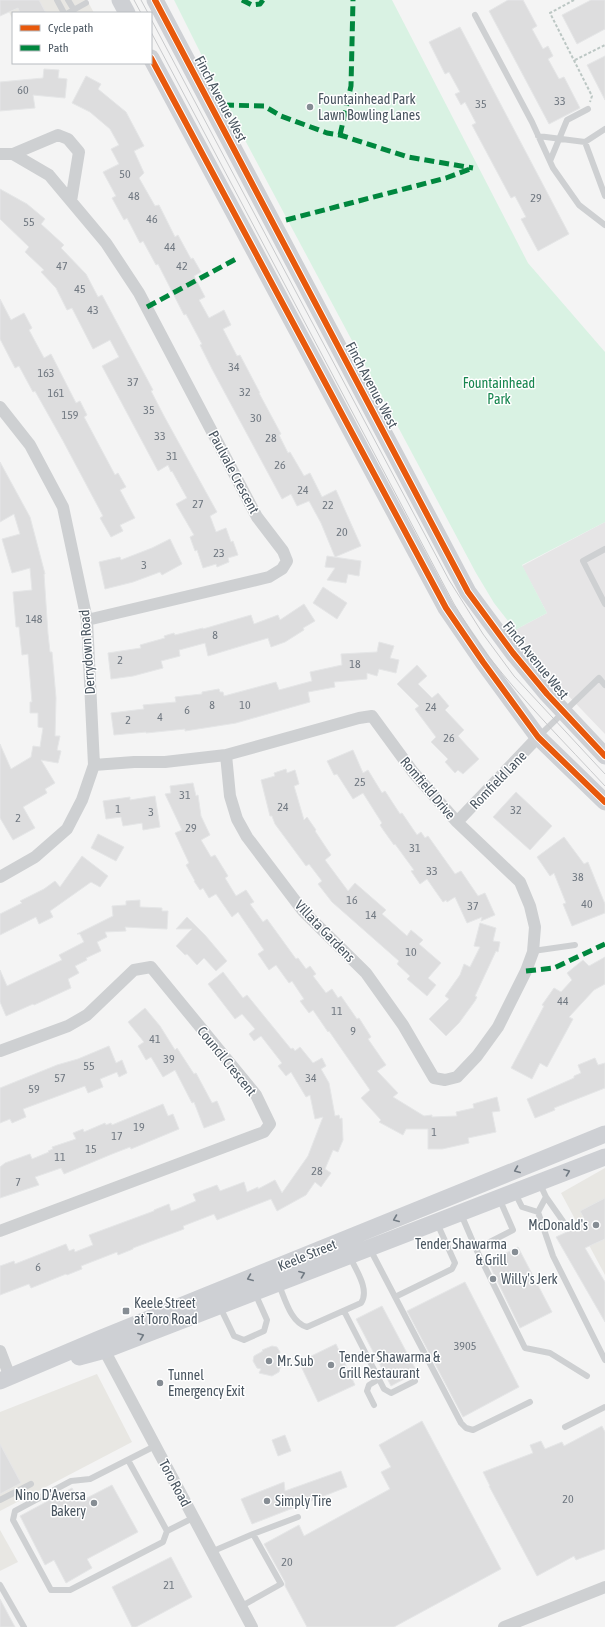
<svg xmlns="http://www.w3.org/2000/svg" width="605" height="1627" viewBox="0 0 605 1627" font-family="'Asap Condensed',sans-serif">
<style>
.commercial{fill:#e8e7e3}
.education{fill:#e6e5e6}
.green{fill:#d9f2e3}
.building{fill:#ddddde;stroke:#e5e6e7}
.lines{fill:none;stroke-linecap:round;stroke-linejoin:round}
.path{stroke:#bcc7c4;stroke-width:2;stroke-dasharray:3 2;stroke-linecap:butt}
.lane{stroke:#ced0d2;stroke-width:6}
.street{stroke:#ced0d2;stroke-width:12}
.secondary{stroke:#ced0d4;stroke-width:17}
.tram{stroke:#c9cacc;stroke-width:1}
.quiet{stroke:#00873e;stroke-width:5;stroke-dasharray:10 5;stroke-linecap:butt}
.cycleway-casing{stroke:#fff;stroke-width:8}
.cycleway{stroke:#e8590c;stroke-width:6}
.oneway{stroke:#727b84}
.poi-dot{fill:#868d94;stroke:#fff;stroke-width:1.5}
.labels{text-anchor:middle;dominant-baseline:central;stroke-width:3;stroke-linejoin:round;paint-order:stroke}
.number-label{font-size:12px;fill:#707881}
.street-label{font-size:14px;fill:#4a5661;stroke:#fff}
.poi-label{font-size:14px;fill:#4a5661;stroke:#fff;text-anchor:start}
.park-label{font-size:14px;fill:#17864f;stroke:#fff}
</style>
<rect width="100%" height="100%" fill="#f4f4f4"/>
<path class="commercial" d="M3,0H87L94,13H13V20Z
M605,1168V1275L561,1193Z
M97,1374L132,1442L0,1511V1412Z
M0,1530L18,1562L0,1571Z"/>
<path class="education" d="M605,522V734L539,665L515,630L547,613L522,566Z"/>
<path class="green" d="M174,0H392L528,263L605,352V522L522,565L547,613L515,630L494,603L476,573L230,112Z"/>
<path class="building" d="M0,0H39L46,13H20L18,8L0,16Z
M508,0H523L537,26L532,29L543,49L548,46L553,56L548,59L559,79L564,77L580,108L549,124L489,11Z
M591,0H605V29L577,44L562,15Z
M460,27L569,234L538,251L521,219L526,217L515,196L511,198L472,125L476,123L465,102L461,105L455,94L460,92L449,72L445,74L429,42Z
M605,56V100L587,65Z
M44,69L59,70L58,78L67,79L65,98L33,95L35,108L0,111V82L43,78Z
M86,76L101,84L98,89L126,112L144,146L134,151L144,173L139,178L155,206L159,205L175,237L178,235L191,259L193,258L201,272L194,276L205,297L199,300L209,318L224,310L231,325L223,329L237,356L240,355L260,393H259L281,434L279,435L288,453L290,452L304,476L310,473L322,497L336,490L361,546L335,557L321,523L309,501L297,506L291,494L282,499L212,369L200,345L202,344L186,314L184,315L158,264L156,265L143,241L140,243L127,218L124,220L112,198L116,196L103,172L119,164L111,149L119,145L110,129L90,112L72,103Z
M0,189L27,204L45,219L41,224L64,245L61,248L86,274L98,297L102,295L153,390L151,391L164,416L217,512L210,516L216,532L226,528L231,542L233,541L238,555L228,558L229,562L217,567L216,564L203,568L197,550L195,551L190,537L194,535L176,504L187,498L172,471L171,472L168,465L158,471L102,366L119,357L110,340L93,349L72,308L67,310L56,288L41,272L44,270L25,252L29,247L0,219Z
M0,299L11,320L24,313L32,328L29,330L44,358L51,354L76,403L80,401L87,415L84,417L115,475L118,473L126,487L120,490L135,518L120,525L123,531L111,537L100,518L103,516L62,439L35,391L33,392L19,366L15,368L0,339Z
M0,462L30,517L45,574H44L48,634L50,652H52L56,698L55,736H60L57,750L61,751L58,763L41,760L55,783L45,789L47,793L23,807L35,828L13,840L0,818V744L11,769L31,757L33,746L40,747L43,728L38,727V713H30V702H32L28,654L22,655L19,627H16L13,592L32,590L30,568L12,573L2,539L20,534L14,514L0,522Z
M170,539L182,564L162,575L160,572L133,582L105,589L99,562L120,557L121,560L152,548Z
M327,556L361,561L359,576L348,574L346,583L327,580L335,568L325,567Z
M323,587L347,603L337,619L313,603Z
M304,604L315,621L303,628L304,630L285,642L271,647L268,638L208,656L205,643L179,650L180,656L161,661L163,668L133,676L111,679L108,653L141,648L140,645L165,638L164,636L174,633L175,635L203,628V629L251,615L254,624L278,615L280,620Z
M379,642L394,646L390,658L399,660L396,673L379,669L377,676L367,673V679L334,682L335,687L308,692L310,702L236,723L185,731V729L146,733V732L114,735L111,713L144,709L143,705L176,702L175,697L202,694V692L219,689L220,692H223L224,696L276,682L279,690L312,681L310,672L342,665L341,654L377,652Z
M417,665L427,676L418,684L432,698L438,693L449,706L445,710L464,730L458,736L479,759L463,774L458,770L455,773L445,762L448,759L431,742L436,737L415,709L419,706L397,684Z
M353,750L363,773L368,770L382,793L385,791L400,814L402,813L417,835L421,832L425,838L428,836L455,874L461,871L478,896L485,893L495,915L481,921L482,917L467,923L455,897L447,902L446,900L443,902L427,879L420,884L411,871L414,870L395,844L394,845L384,831L380,825L382,823L363,793L353,799L337,774L334,775L327,761Z
M286,769L287,773L295,770L299,784L294,786L304,820L307,817L316,830L315,831L331,855L325,860L348,891L355,883L386,910L382,914L407,936L411,930L423,940L419,944L441,963L428,978L436,985L427,996L407,979L410,976L397,964L399,961L332,902L318,884L322,881L309,864L306,866L275,824L272,816H270L261,780L275,776L274,773Z
M193,783L196,796L198,795L201,816L210,835L201,840L211,857L215,855L228,876L225,878L236,896L246,890L254,902L250,904L263,922L267,919L296,959L298,958L306,969L310,966L316,974L313,976L326,993L332,989L338,998L341,996L357,1019L359,1018L371,1037L368,1039L386,1065L377,1071L398,1093L393,1097L424,1116L432,1115V1117L457,1116L456,1112L474,1108L473,1104L497,1097L500,1111L492,1112L496,1132L468,1138L469,1143L442,1149H428V1129H406L403,1135L379,1122L381,1120L361,1098L370,1090L329,1031L328,1032L313,1010L309,1013L300,1001L304,999L292,981L289,983L276,965L269,970L258,954L264,950L238,912L232,917L216,894L209,898L203,888L200,890L194,881H195L186,865L189,863L175,833L182,830L165,794L171,793L170,786Z
M516,792L552,826L530,850L493,817Z
M155,796L160,827L143,830L142,823L123,826L121,817L106,819L103,801L130,797V800Z
M98,834L124,847L116,861L91,848Z
M564,837L584,864L588,862L605,904V913L572,926L563,904L566,903L554,873L550,876L537,857Z
M82,856L108,876L100,887L91,882L50,911L53,917L39,924L36,917L0,935V914L22,903L20,901L44,889L55,881L60,887Z
M140,900V907L162,908V911H168L167,929L125,927L126,931L105,932L107,937L97,942L101,951L86,958L87,960L75,966L79,973L68,979L71,988L34,1005L33,1004L6,1016L0,1002V970L7,986L62,960L59,955L84,942L80,934H77L113,916L112,906L126,905V901Z
M187,917L205,935L227,961L216,971L204,958L197,965L187,954L185,955L176,946L192,929H176Z
M480,923L496,928L493,941L500,942L498,952L496,951L475,996L477,997L475,1001L459,1023L446,1036L429,1019L449,999L445,996L460,975L464,964L470,967L480,947L474,946Z
M605,957V984L594,990L569,1017L573,1019L547,1067L540,1063L532,1079L511,1068L544,1006L542,1005L554,988L561,992L572,980L567,973L583,960L589,966Z
M223,972L243,998L247,995L291,1049L293,1048L295,1051L300,1047L313,1063L322,1058L326,1066L321,1069L329,1083L335,1116L339,1115L340,1119L342,1118L343,1140L338,1152L333,1150L325,1169L331,1173L321,1187L315,1182L306,1195L277,1211L271,1199L217,1220L214,1214L183,1226L184,1229L133,1248V1249L118,1255L117,1252L81,1266L82,1269L67,1275L66,1274L31,1288L29,1284L0,1295V1266L14,1261L15,1264L66,1244L69,1251L74,1249L75,1252L93,1245L89,1235L154,1211V1210L169,1204L171,1211L177,1209L196,1201L193,1194L217,1185L220,1191L244,1182L247,1192L258,1187V1189L275,1180L282,1193L308,1156L323,1117L315,1119L310,1095L306,1097L291,1072L286,1076L278,1066L282,1063L261,1036L254,1041L249,1034L255,1029L242,1014L235,1019L208,984Z
M145,1008L160,1026L175,1050L177,1048L194,1074L196,1073L212,1103L217,1101L225,1120L204,1128L194,1102L192,1103L175,1070L163,1077L151,1057L146,1060L138,1046L144,1042L128,1022Z
M109,1046L116,1063L122,1060L127,1073L119,1077L117,1072L100,1079L103,1087L88,1093L85,1086L23,1109L26,1117L12,1123L10,1119L0,1123V1088L57,1065L78,1059Z
M595,1058L598,1065L605,1063V1088L554,1108L555,1110L535,1118L527,1099L574,1078V1076L581,1073L578,1065Z
M163,1104L168,1116L173,1114L179,1129L131,1149L130,1147L112,1154L64,1174L61,1168L35,1177L39,1185L0,1198V1167L5,1163L30,1154L32,1159L49,1152L48,1151L53,1149L52,1147L76,1139L73,1133L83,1129L84,1132L105,1123L106,1125L111,1123L112,1125Z
M605,1198V1239L585,1248L605,1282V1322L556,1237L569,1231L571,1228L585,1220L580,1211Z
M518,1247L552,1312L520,1328L488,1262Z
M465,1282L519,1387L463,1417L407,1311Z
M382,1306L417,1372L391,1386L356,1319Z
M336,1344L355,1385L318,1402L299,1362Z
M272,1346L277,1347L280,1352L278,1359L282,1360L279,1372L272,1376L259,1373L261,1369L257,1368L253,1361L254,1356L263,1351L262,1350Z
M422,1421L501,1569L394,1627H307L285,1586V1582L264,1544L299,1525L304,1536L390,1489L381,1472L391,1467L379,1445Z
M602,1426L605,1432V1549L576,1560L574,1556L537,1576L489,1486H490L483,1472L533,1453L530,1445L541,1441L545,1449L562,1442L564,1446Z
M285,1435L291,1451L278,1456L272,1440Z
M0,1444L21,1483L0,1494Z
M341,1471L347,1487L252,1524L241,1499L284,1482L285,1491Z
M112,1485L138,1532L87,1559L92,1568L66,1583L54,1560L45,1565L20,1516L72,1488L79,1502Z
M171,1557L192,1597L136,1627H132L112,1587Z
M0,1599L15,1627H0Z"/>
<g class="lines">
<path class="path" d="M574,0L550,13L592,96L590,102
M575,60L605,45"/>
<path class="lane" d="M57,0L64,13
M68,0L74,10
M68,13L86,3
M475,15L532,122L553,168L579,205L605,225
M538,136L585,142L605,129
M585,142L605,196
M550,161L567,120L588,109
M605,549L583,561L605,604
M539,736L599,678L605,685
M533,951L575,945
M515,1193L522,1207L538,1212L546,1197L540,1184
M546,1197L567,1227
M538,1212L553,1256L605,1360
M461,1214L476,1249L513,1230L499,1198
M370,1249L461,1423L466,1428L473,1430L530,1402
M476,1249L525,1348L550,1353L587,1376
M279,1285C285,1299 291,1323 307,1327L361,1303C370,1290 356,1270 350,1257
M395,1297L452,1269L455,1263L437,1223
M220,1307L234,1336L244,1340L264,1331L267,1320L255,1293
M344,1311L384,1389L391,1393L415,1381
M374,1405L367,1391L369,1385L379,1379
M565,1427L605,1407
M128,1460L167,1531L163,1542L70,1590H51L13,1520L15,1511L71,1481L90,1479L155,1446
M0,1500L31,1484
M167,1531L193,1518
M253,1534L298,1517
M211,1552L253,1534L281,1584L240,1607
M0,1585L24,1627"/>
<path class="street" d="M0,154H13L58,135L68,139L79,152L71,201
M13,154L49,175L106,243L139,293L257,517L283,551L287,561L282,569L269,577L87,620
M0,407L30,445L63,507L87,620L94,765L82,800L67,829L35,857L0,877
M94,765L134,762H165L226,755L359,718L372,716L413,772L457,822L520,882L530,906L535,927L533,952L526,971L498,1027L477,1056L457,1077L445,1080L434,1078L403,1025L366,973L303,911L247,837L237,819L230,796L226,755
M457,822L538,737
M0,1051L68,1026L87,1015L134,970L151,967L256,1095L270,1124L264,1132L0,1231
M101,1344L252,1627
M0,1351L10,1377
M504,1627L605,1587"/>
<path class="secondary" d="M120,0L127,13
M155,0L468,592L513,653L547,694L605,756
M151,58L446,608L483,662L538,737L605,802
M79,1357L105,1350L605,1157
M0,1381L99,1339L605,1134"/>
<path class="tram" d="M134,0L141,13
M141,0L148,13
M151,19L449,580L483,634L514,676L605,774
M151,32L454,604C465,622 476,640 489,657C525,703 566,744 605,786"/>
<path class="quiet" d="M242,0L252,5L260,4L263,0
M224,105L264,106L281,116L327,133L340,135L408,157L473,168
M340,135L351,86L353,0
M286,220L446,178L473,168
M147,307L236,259
M526,971L554,968L605,944"/>
<defs>
<path id="cycleway" d="M155,0L468,592L513,653L547,694L605,756
M151,58L446,608L483,662L538,737L605,802"/>
</defs>
<use href="#cycleway" class="cycleway-casing"/>
<use href="#cycleway" class="cycleway"/>
</g>
<defs><path id="oneway-chevron" d="M-2-3.5L2.5 0L-2 3.5" fill="none" stroke-width="1.6" stroke-linecap="round" stroke-linejoin="round"/></defs>
<g class="oneway">
<use href="#oneway-chevron" transform="translate(517 1170) rotate(158)"/>
<use href="#oneway-chevron" transform="translate(567 1172) rotate(-21)"/>
<use href="#oneway-chevron" transform="translate(396 1219) rotate(158)"/>
<use href="#oneway-chevron" transform="translate(302 1274) rotate(-21)"/>
<use href="#oneway-chevron" transform="translate(250 1278) rotate(158)"/>
<use href="#oneway-chevron" transform="translate(141 1336) rotate(-21)"/>
</g>
<g class="poi-dot">
<circle cx="310" cy="107" r="4"/>
<circle cx="596" cy="1225" r="4"/>
<circle cx="515" cy="1252" r="4"/>
<circle cx="493" cy="1279" r="4"/>
<rect x="122" y="1307" width="8" height="8" rx="2"/>
<circle cx="269" cy="1361" r="4"/>
<circle cx="331" cy="1365" r="4"/>
<circle cx="160" cy="1383" r="4"/>
<circle cx="267" cy="1501" r="4"/>
<circle cx="94" cy="1503" r="4"/>
</g>
<g class="labels">
<g class="number-label">
<text x="23" y="90">60</text>
<text x="560" y="101">33</text>
<text x="481" y="104">35</text>
<text x="125" y="174">50</text>
<text x="134" y="196">48</text>
<text x="536" y="198">29</text>
<text x="152" y="219">46</text>
<text x="29" y="222">55</text>
<text x="170" y="247">44</text>
<text x="62" y="266">47</text>
<text x="182" y="266">42</text>
<text x="80" y="289">45</text>
<text x="93" y="310">43</text>
<text x="234" y="367">34</text>
<text x="46" y="373">163</text>
<text x="133" y="382">37</text>
<text x="245" y="392">32</text>
<text x="56" y="393">161</text>
<text x="149" y="410">35</text>
<text x="70" y="415">159</text>
<text x="256" y="418">30</text>
<text x="160" y="436">33</text>
<text x="271" y="438">28</text>
<text x="172" y="456">31</text>
<text x="280" y="465">26</text>
<text x="303" y="490">24</text>
<text x="198" y="504">27</text>
<text x="328" y="505">22</text>
<text x="342" y="532">20</text>
<text x="219" y="553">23</text>
<text x="144" y="565">3</text>
<text x="34" y="619">148</text>
<text x="215" y="635">8</text>
<text x="120" y="660">2</text>
<text x="355" y="664">18</text>
<text x="212" y="705">8</text>
<text x="245" y="705">10</text>
<text x="431" y="707">24</text>
<text x="187" y="710">6</text>
<text x="160" y="717">4</text>
<text x="128" y="720">2</text>
<text x="449" y="738">26</text>
<text x="360" y="782">25</text>
<text x="185" y="795">31</text>
<text x="283" y="807">24</text>
<text x="118" y="809">1</text>
<text x="516" y="810">32</text>
<text x="151" y="812">3</text>
<text x="18" y="818">2</text>
<text x="191" y="828">29</text>
<text x="415" y="848">31</text>
<text x="432" y="871">33</text>
<text x="578" y="877">38</text>
<text x="352" y="900">16</text>
<text x="587" y="904">40</text>
<text x="473" y="906">37</text>
<text x="371" y="915">14</text>
<text x="411" y="952">10</text>
<text x="563" y="1001">44</text>
<text x="337" y="1011">11</text>
<text x="353" y="1031">9</text>
<text x="155" y="1039">41</text>
<text x="169" y="1059">39</text>
<text x="89" y="1066">55</text>
<text x="60" y="1078">57</text>
<text x="311" y="1078">34</text>
<text x="34" y="1089">59</text>
<text x="139" y="1127">19</text>
<text x="434" y="1132">1</text>
<text x="117" y="1136">17</text>
<text x="91" y="1149">15</text>
<text x="60" y="1157">11</text>
<text x="317" y="1171">28</text>
<text x="18" y="1182">7</text>
<text x="38" y="1267">6</text>
<text x="465" y="1346">3905</text>
<text x="568" y="1499">20</text>
<text x="287" y="1562">20</text>
<text x="169" y="1585">21</text>
</g>
<g class="street-label">
<text transform="translate(221 99) rotate(62)">Finch Avenue West</text>
<text transform="translate(372 385) rotate(62)">Finch Avenue West</text>
<text transform="translate(234 472) rotate(62)">Paulvale Crescent</text>
<text transform="translate(87 652) rotate(-94)">Derrydown Road</text>
<text transform="translate(536 660) rotate(51)">Finch Avenue West</text>
<text transform="translate(498 780) rotate(-46)">Romfield Lane</text>
<text transform="translate(428 788) rotate(50)">Romfield Drive</text>
<text transform="translate(325 931) rotate(46)">Villata Gardens</text>
<text transform="translate(227 1061) rotate(51)">Council Crescent</text>
<text transform="translate(307 1255) rotate(-22)">Keele Street</text>
<text transform="translate(175 1483) rotate(62)">Toro Road</text>
</g>
<g class="poi-label">
<text x="318" y="99">Fountainhead Park<tspan x="318" dy="16">Lawn Bowling Lanes</tspan></text>
<text x="588" y="1225" text-anchor="end">McDonald's</text>
<text x="507" y="1244" text-anchor="end">Tender Shawarma<tspan x="507" dy="16">&amp; Grill</tspan></text>
<text x="501" y="1279">Willy's Jerk</text>
<text x="134" y="1303">Keele Street<tspan x="134" dy="16">at Toro Road</tspan></text>
<text x="339" y="1357">Tender Shawarma &amp;<tspan x="339" dy="16">Grill Restaurant</tspan></text>
<text x="277" y="1361">Mr. Sub</text>
<text x="168" y="1375">Tunnel<tspan x="168" dy="16">Emergency Exit</tspan></text>
<text x="86" y="1495" text-anchor="end">Nino D'Aversa<tspan x="86" dy="16">Bakery</tspan></text>
<text x="275" y="1501">Simply Tire</text>
</g>
<g class="park-label">
<text x="499" y="383">Fountainhead<tspan x="499" dy="16">Park</tspan></text>
</g>
</g>
<rect x="12" y="12" width="140" height="52" fill="#ffffff" stroke="#b7bbc0"/>
<rect x="20" y="25" width="20" height="6" fill="#e8590c" stroke="#b7bbc0"/>
<text x="48" y="32" font-size="12" fill="#4a5661">Cycle path</text>
<rect x="20" y="45" width="20" height="6" fill="#00873e" stroke="#b7bbc0"/>
<text x="48" y="52" font-size="12" fill="#4a5661">Path</text>
</svg>
